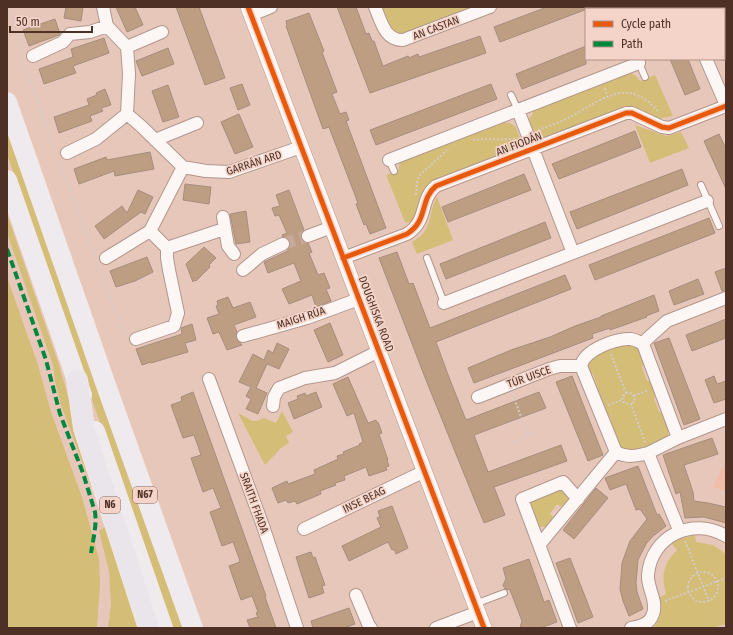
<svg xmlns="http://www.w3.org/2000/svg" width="733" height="635" viewBox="0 0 733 635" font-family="'Fira Sans Condensed',sans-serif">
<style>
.built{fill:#f0bda9}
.green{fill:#d4bd76}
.building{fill:#be9e83;stroke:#a68d7d}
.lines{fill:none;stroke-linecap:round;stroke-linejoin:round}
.minor-tunnel{stroke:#c9a99d;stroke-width:12;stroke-dasharray:12 6;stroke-linecap:butt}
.service-casing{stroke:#b2968b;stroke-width:8}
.minor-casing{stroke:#b2968b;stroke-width:14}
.tertiary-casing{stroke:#b2968b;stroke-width:16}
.primary-casing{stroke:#f5e6e0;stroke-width:20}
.trunk-casing{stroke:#f5e6e0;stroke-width:22}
.path{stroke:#d6cbc7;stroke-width:2;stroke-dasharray:2 2;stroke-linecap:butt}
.service{stroke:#fcf7f5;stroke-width:6}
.minor{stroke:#fcf7f5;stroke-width:12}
.tertiary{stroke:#fcf7f5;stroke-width:15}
.primary{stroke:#efeaed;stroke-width:19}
.trunk{stroke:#eae5ea;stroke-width:20}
.quiet{stroke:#00873e;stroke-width:4;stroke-dasharray:8 4;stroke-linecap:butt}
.cycleway-casing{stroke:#f4d4c8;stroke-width:8}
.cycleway{stroke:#e8590c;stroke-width:5}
.labels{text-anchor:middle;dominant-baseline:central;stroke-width:3.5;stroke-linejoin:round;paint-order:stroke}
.shield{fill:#f4d4c8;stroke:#806155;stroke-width:1}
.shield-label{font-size:10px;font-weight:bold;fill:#4e3024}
.street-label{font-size:11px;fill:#4e3024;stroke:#f4d4c8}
</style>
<rect width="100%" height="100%" fill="#e8c7bb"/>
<path class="built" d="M726,461V491L713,487Z"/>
<path class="green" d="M380,7H478L404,36L393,33Z
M630,73L636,76L640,81L655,75L673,116L658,119L638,109L626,106L543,139L542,137H538L533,134C530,126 526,120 533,114L532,111Z
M7,118L185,628H171L160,596L7,154Z
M505,121L506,123H510L515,126L521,140L520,144L516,146L517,149L432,181C419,190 419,209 413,223L405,222L386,175L398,171L400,162Z
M635,125L666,136L681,132L689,148L650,163Z
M437,197L453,240L417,254L412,242C434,231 427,214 437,197Z
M7,214L59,365L75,420L144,628H108L111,604L109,571L99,531L106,526L61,405L55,381L53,365L7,233Z
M7,277L38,365L51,412L82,497L99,559L100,585L97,628H7Z
M622,343L635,345L639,350L645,361L642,367L647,381H652L657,394L654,398L659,412L665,414L669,427L668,435L663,441L640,451L620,452L610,434L614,430L609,415L604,414L599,402L601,398L593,374H588L586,362L592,356Z
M282,411L293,432L286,436L289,443L281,448L265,465L238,413L253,421H256L264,418L276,423Z
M561,489L568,494L569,499L564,509L557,504L550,514L556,519L549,526L541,527L537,526L529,507L531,500Z
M695,535L696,542L713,545L726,554V624L712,628H653C661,618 663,610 658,598L666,594C661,575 663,564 677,550L672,544L679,539Z"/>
<path class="building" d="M66,7H83L81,21L64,18Z
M116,7H135L143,25L127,32Z
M176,7H199L225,78L205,85Z
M337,7H356L366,34L369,33L372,41H374L383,66L408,56L409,58L418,54L419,57L480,36L486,53L370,93Z
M547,7H590V8L500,42L494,27Z
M309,13L324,51L322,52L337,92L332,94L340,114L346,112L349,120L346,121L386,228L370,234L366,224L364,225L356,204L358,203L329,127L323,129L286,26L287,25L286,21Z
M55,19L60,34L59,35L29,46L23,30Z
M104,38L109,53L73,66L76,73L44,84L39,69L73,57L71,49Z
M586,46V64L522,89L516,74Z
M168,48L174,64L142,76L136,61Z
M670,59H688L700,89L685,95Z
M242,84L250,105L238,110L230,88Z
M491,84L497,99L376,145L370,130Z
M168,85L179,117L163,122L152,91Z
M105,89L111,105L101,108L103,111L90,116L92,121L59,133L54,117L89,105L87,99L97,95L96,93Z
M239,114L253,147L235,154L221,122Z
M635,131L641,147L559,179L552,164Z
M719,134L726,149V189L704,141Z
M150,152L154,169L115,176L114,171L79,184L74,169L106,157L107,160Z
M682,169L688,185L577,229L570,212Z
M524,174L531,190L448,222L442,207Z
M185,184L211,187L209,204L183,200Z
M138,190L153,197L145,214L141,212L104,239L95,226L122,206L127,213Z
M289,190L304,230L301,234V239L304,242L308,243L312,252L309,253L318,275L324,273L330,288L326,289L331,301L316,307L312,295L289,304L282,289L301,281L294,263L268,273L264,262L288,251V249L290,245V241L287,238L283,237L282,235L287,233L279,215L275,216L272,208L280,206L276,195Z
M246,211L250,242L236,244L230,214Z
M709,218L715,233L595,280L589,265Z
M545,222L551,238L446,279L440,264Z
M204,247L216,258L209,265L210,267L196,281L195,280L193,282L186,264Z
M397,252L409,284L413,283L430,328L565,275L571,289L436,342L450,380L466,420L539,392L546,408L474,435L488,472L561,445L567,461L494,487L505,515L484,523L426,380L379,258Z
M147,257L153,272L135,281L116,287L110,271Z
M726,268V291H722L715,272Z
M698,279L704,294L674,305L669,291Z
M654,295L659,311L646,316L647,317L610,330V328L592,334L593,338L474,383L468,368L511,350L550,337L575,326L601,317V316Z
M228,297L233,308L250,302L256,317L234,325L237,332L236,338L242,345L227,350L219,332L213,334L207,318L219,314L216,306L218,305L217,301Z
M726,319V338L692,351L686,335Z
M330,323L343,355L328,362L314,330Z
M192,324L196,340L185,343L188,352L151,363V362L142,365L136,349L182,334L181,328Z
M669,338L700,419L684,425L654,343Z
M277,343L289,349L279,369L267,364L256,388L267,393L258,414L246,409L251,399L246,396L251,387L239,382L253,354L264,360L268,350L273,353Z
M572,376L603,455L588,461L556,382Z
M714,376L717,384L726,381V399L714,403L705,380Z
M348,377L368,423L376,420L377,423L378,422L382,433L379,434L388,460H387L389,466L386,467L387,470L369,476L366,467L344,476L345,480L335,483L336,485L320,491L321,494L297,504L295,501L288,503L286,500L278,503L272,488L287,481L288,484L315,474L314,470L338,459L337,456L344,454L343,452L360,445L359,444L363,442L354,413L347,416L333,384Z
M193,392L266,596L265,597L276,628H250L247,620L258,617L256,613L258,612L252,596L241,600L229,566L240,562L239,558L233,542L222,546L210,512L221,508L213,488L203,492L191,458L201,455L198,446L194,435L183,438L171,405L182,401L181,397Z
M316,392L322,407L294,419L288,403L298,399L297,396L305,393L306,396Z
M712,438L718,454L684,465L693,492L694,501L708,503L726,507V523L704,517L685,518L680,492L676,494L663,455Z
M638,466L657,515L659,514L666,526L652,537L646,544L638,560L636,583L637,592L643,609L629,616L623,601L620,589L622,563L630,541L647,519L640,509L636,510L626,484L610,490L605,478Z
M596,488L608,498L574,539L563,530Z
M392,506L408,548L396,554L394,549L392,550L388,542L349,561L342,546L381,527L377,518L380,517L378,511Z
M311,552L313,558L315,557L325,585L322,586L324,593L309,598L296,557Z
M570,558L593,617L578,623L556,563Z
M529,559L544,602L549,600L557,622L540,628H520L522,621L510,590L505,589L503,585L506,579L503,568Z
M349,608L355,624L344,628H313L311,621Z"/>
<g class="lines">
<path class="minor-tunnel" d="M283,244L308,236"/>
<defs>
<path id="service" d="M639,63L645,77
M511,95L518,110
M389,160L394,171
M701,185L719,226
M427,258L444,303
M475,604L504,593"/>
<path id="minor" d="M103,7L107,26L127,47L129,74L127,114L141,126L183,167L206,171L229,172L301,147
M375,7C381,21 385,41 403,40L490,7
M251,15L271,7
M127,47L162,32
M724,54H726
M33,56L63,42L70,34L90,32L107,26
M706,59L726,105
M518,110L573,253
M155,140L197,123
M67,153L96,139L127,114
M389,160L639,63
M223,217L228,246L234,254
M308,236L332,227
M167,248L224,229
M106,258L150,231L183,167
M343,258L407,234C429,220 419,200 436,186L626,113H632L662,127L669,128L726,106
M243,270L262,254L283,244
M444,303L707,201
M243,336L307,318L359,299
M136,339L174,326L178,313L169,270L167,258V248L150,231
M643,344L647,339L667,321L726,298
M209,379L263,526L297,628
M478,397L549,369L560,366H581
M273,406L274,397L279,388L305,378L335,373L379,351
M678,438L726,419
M648,453L678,438L643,344C639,342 636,340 631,339C616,338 584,350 581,366L616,452C626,458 637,456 648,453L679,530
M304,529L425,471
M540,544L616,452
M356,595L369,626L371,628
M436,628L478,612
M570,628L522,499L563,482L578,499
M631,628C641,626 650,624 653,614C658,601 647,588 648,575C651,536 693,516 726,536"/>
<path id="tertiary" d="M248,7L484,628"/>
<path id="primary" d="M7,102L107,388L193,628
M7,180L82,395
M95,431L163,628"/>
<path id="trunk" d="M77,380L84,428L149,628"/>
</defs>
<use href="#service" class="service-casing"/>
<use href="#minor" class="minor-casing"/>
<use href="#tertiary" class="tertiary-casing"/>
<use href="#primary" class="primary-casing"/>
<use href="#trunk" class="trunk-casing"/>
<path class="path" d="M9,7L22,53
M25,65L55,151
M605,88L607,96
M538,130C549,126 561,122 572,116C604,98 630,76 659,113
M473,140C488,138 502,141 517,138
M59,161L95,256
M416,195L417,183L419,176L447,150
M98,266L125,336
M611,354L626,393L622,397L624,403L631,404L645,442
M626,393L629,392L634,396L635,401L631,404
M513,395L528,436
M634,396L648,390
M608,405L622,400
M511,443L536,433
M685,541L709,601
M688 587a15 15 0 1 1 30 0a15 15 0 1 1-30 0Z
M665,601L726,578
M721,628L726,627"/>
<use href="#service" class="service"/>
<use href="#minor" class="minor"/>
<use href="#tertiary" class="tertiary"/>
<use href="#primary" class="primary"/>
<use href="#trunk" class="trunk"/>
<path class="quiet" d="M7,249L46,360L60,414L83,473L95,512C97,525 93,540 91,553"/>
<defs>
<path id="cycleway" d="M248,7L484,628
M343,258L407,234C429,220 419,200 436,186L626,113H632L662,127L669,128L726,106"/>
</defs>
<use href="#cycleway" class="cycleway-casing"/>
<use href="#cycleway" class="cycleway"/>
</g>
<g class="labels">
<g class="shield">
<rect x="133" y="487" width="24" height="16" rx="3"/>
<rect x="100" y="497" width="20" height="16" rx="3"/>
</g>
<g class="shield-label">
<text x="145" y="495">N67</text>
<text x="110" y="505">N6</text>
</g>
<g class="street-label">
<text transform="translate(436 28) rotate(-21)">AN CASTAN</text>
<text transform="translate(519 144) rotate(-21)">AN FIODÁN</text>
<text transform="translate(254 163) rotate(-18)">GARRÁN ARD</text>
<text transform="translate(376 314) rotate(69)">DOUGHISKA ROAD</text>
<text transform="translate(301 318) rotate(-18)">MAIGH RÚA</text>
<text transform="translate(529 377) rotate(-20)">TÚR UISCE</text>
<text transform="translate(364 500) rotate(-26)">INSE BEAG</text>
<text transform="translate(254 503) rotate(70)">SRAITH FHADA</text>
</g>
</g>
<rect width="733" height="635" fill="none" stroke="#4e3024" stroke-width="16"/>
<rect x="585" y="8" width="140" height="52" fill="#f4d4c8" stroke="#b29286"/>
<rect x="593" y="21" width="20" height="6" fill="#e8590c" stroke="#b29286"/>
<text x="621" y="28" font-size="12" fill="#4e3024">Cycle path</text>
<rect x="593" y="41" width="20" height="6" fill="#00873e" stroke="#b29286"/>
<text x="621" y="48" font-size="12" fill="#4e3024">Path</text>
<path d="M10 26v6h82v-6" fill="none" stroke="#4e3024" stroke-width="2"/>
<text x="16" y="26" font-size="12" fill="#4e3024" stroke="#f4d4c8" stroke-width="3" paint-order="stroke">50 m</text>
</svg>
